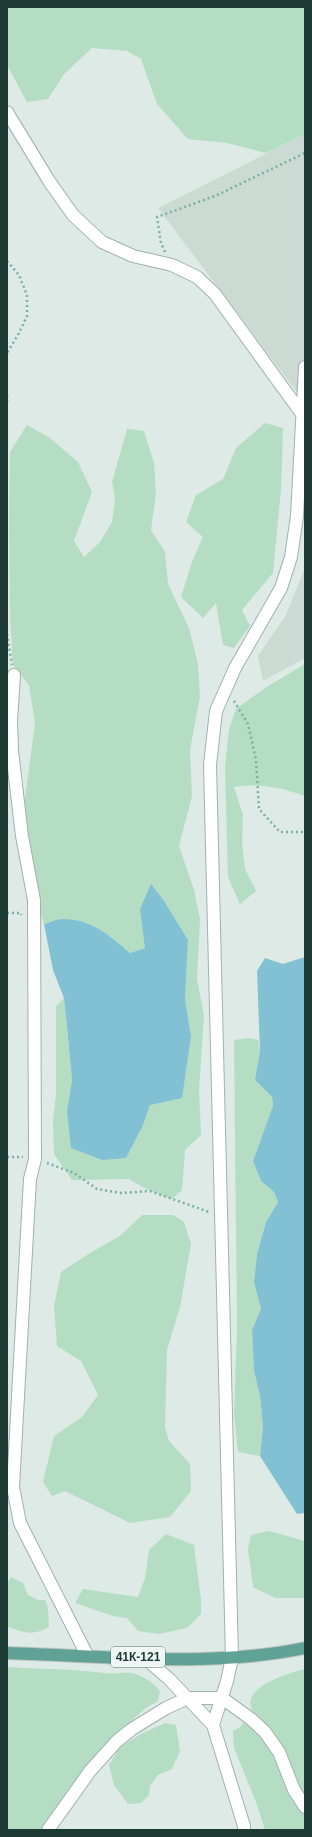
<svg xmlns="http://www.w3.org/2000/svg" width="312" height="1837" viewBox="0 0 312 1837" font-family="Arial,sans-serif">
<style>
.built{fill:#ccdad4}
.green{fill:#b5ddc3}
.water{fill:#82c0d3}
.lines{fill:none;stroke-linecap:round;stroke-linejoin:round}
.minor-casing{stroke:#a0b2ad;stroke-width:14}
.major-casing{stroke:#bcc4c2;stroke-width:14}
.path{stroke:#7cafa3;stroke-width:2.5;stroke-dasharray:2 3;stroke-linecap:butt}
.minor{stroke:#fff;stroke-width:12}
.major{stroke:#60a296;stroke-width:12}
.labels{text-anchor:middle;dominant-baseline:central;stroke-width:3;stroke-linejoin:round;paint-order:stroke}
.shield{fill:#eef7f3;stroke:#5c736e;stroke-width:1}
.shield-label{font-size:12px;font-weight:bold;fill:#1e3a35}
</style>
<rect width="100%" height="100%" fill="#ddeae5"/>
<path class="built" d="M305,134V400L296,391L158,208Z
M305,568V658L263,681L258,656L286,615Z"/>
<path class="green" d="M7,7H305V134L266,153L227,143L188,139L157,104L141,59L127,51L92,48L64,74L48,99L27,102L7,65Z
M265,423L283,428L281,489L273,573L242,610L250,626L234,648L223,645L216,603L203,618L181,597L192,562L203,537L186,522L196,495L223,479L236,448Z
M27,425L50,438L78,462L92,492L74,541L84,557L100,542L112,522L115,499L112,482L127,429L144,431L154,463L156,492L151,530L165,552L168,584L189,628L198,664L200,697L190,750L192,796L179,846L194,890L200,919L197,979L204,1016L199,1090L201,1135L185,1150L182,1190L172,1199L146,1189L129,1179L72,1180L54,1154L53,1121L56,1094V1006L64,998L72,1080L67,1111L143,1125L150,1105L191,1036L185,999L188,940L145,939V948L130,953L111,937L61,919L44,924L29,873L22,821L35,723L29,685L13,665L10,619L9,515L10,452Z
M305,664V796C280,787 260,783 234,787L243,815L242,842L245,869L256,891L240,904L228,877L225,767L229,729L236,709L265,688Z
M248,1038L258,1040L260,1051L255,1080L272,1097L273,1107L253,1161L261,1181L274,1192L278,1202L266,1222L257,1254L254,1282L261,1309L252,1330L254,1371L260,1396L263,1426L260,1456L238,1452L234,1415L237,1327L234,1040Z
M142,1215H173L184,1222L191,1244L180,1307L167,1350L165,1427L169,1441L190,1464L191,1491L170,1517L130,1523L65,1491L52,1496L43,1482L54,1436L82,1417L98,1395L81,1361L57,1346L54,1306L61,1272L90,1253L120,1236Z
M269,1531L305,1541V1598H275L253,1587L248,1549L251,1535Z
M166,1534L194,1545L201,1600V1614L187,1628L159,1634L138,1631L127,1618L113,1616L75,1603L83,1589L138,1597L145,1578L149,1550Z
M11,1577L23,1583L28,1595L38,1600H45L48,1608L49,1627C32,1636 26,1633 8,1627L7,1583Z
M7,1667C40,1669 73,1669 105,1673C115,1675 125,1671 136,1674C146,1678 154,1683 160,1691L158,1701L146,1708L130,1722L42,1830H7Z
M305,1669V1830H265L256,1802L234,1748L233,1731L239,1728L243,1723L252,1724L258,1718C230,1690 286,1674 305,1669Z
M165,1723L176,1725L180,1751L172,1769L158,1775L150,1786L149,1795L141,1803L128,1804L114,1785L109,1765L120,1747L141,1734Z"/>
<path class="water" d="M151,884L164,901L188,940L185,999L191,1036L182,1098L150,1105L143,1125L126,1158L102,1160L71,1148L67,1111L72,1080L68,1037L64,998L53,970L44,924C49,923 56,919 62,919C91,919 109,935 130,953L145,948L140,909Z
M305,957V1513L297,1514L260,1456L263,1426L260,1396L254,1371L252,1330L261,1309L254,1282L257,1254L266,1222L278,1202L274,1192L261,1181L253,1161L273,1106L272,1097L255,1080L260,1051L257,971L265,958L283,964Z"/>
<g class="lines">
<defs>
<path id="minor" d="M7,112L49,181L73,215L102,242L133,256L172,265L197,277L215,294L302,414
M14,675L11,721L12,751L22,836L34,900L35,1159L30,1179L13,1487L20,1523L87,1655
M145,1658L169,1679L213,1725L244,1826V1830
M222,1698L251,1719L265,1732L279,1752L294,1790L305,1807
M213,1725L227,1681L232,1658L210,765L216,711L235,668L281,588L291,557L297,516L305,367
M48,1830L90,1771L117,1741L132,1729L166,1708L188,1698H222"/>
<path id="major" d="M7,1653C105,1656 209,1668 305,1648"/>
</defs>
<use href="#minor" class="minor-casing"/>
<use href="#major" class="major-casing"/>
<path class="path" d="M165,252L161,243L157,217L215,196L305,153
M7,261L19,275L27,295V316L19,333L7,353
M7,395V402
M7,634L12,665
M234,701L248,724L256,760L259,809L280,832H305
M7,913H21V915
M7,1157H23
M47,1163L74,1173L97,1189L121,1193L150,1191L209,1212"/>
<use href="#minor" class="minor"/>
<use href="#major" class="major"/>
</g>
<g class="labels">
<rect class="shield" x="111" y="1647" width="54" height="20" rx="3"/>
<g class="shield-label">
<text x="138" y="1657">41К-121</text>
</g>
</g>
<rect width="312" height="1837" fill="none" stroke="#1e3a35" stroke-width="16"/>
</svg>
